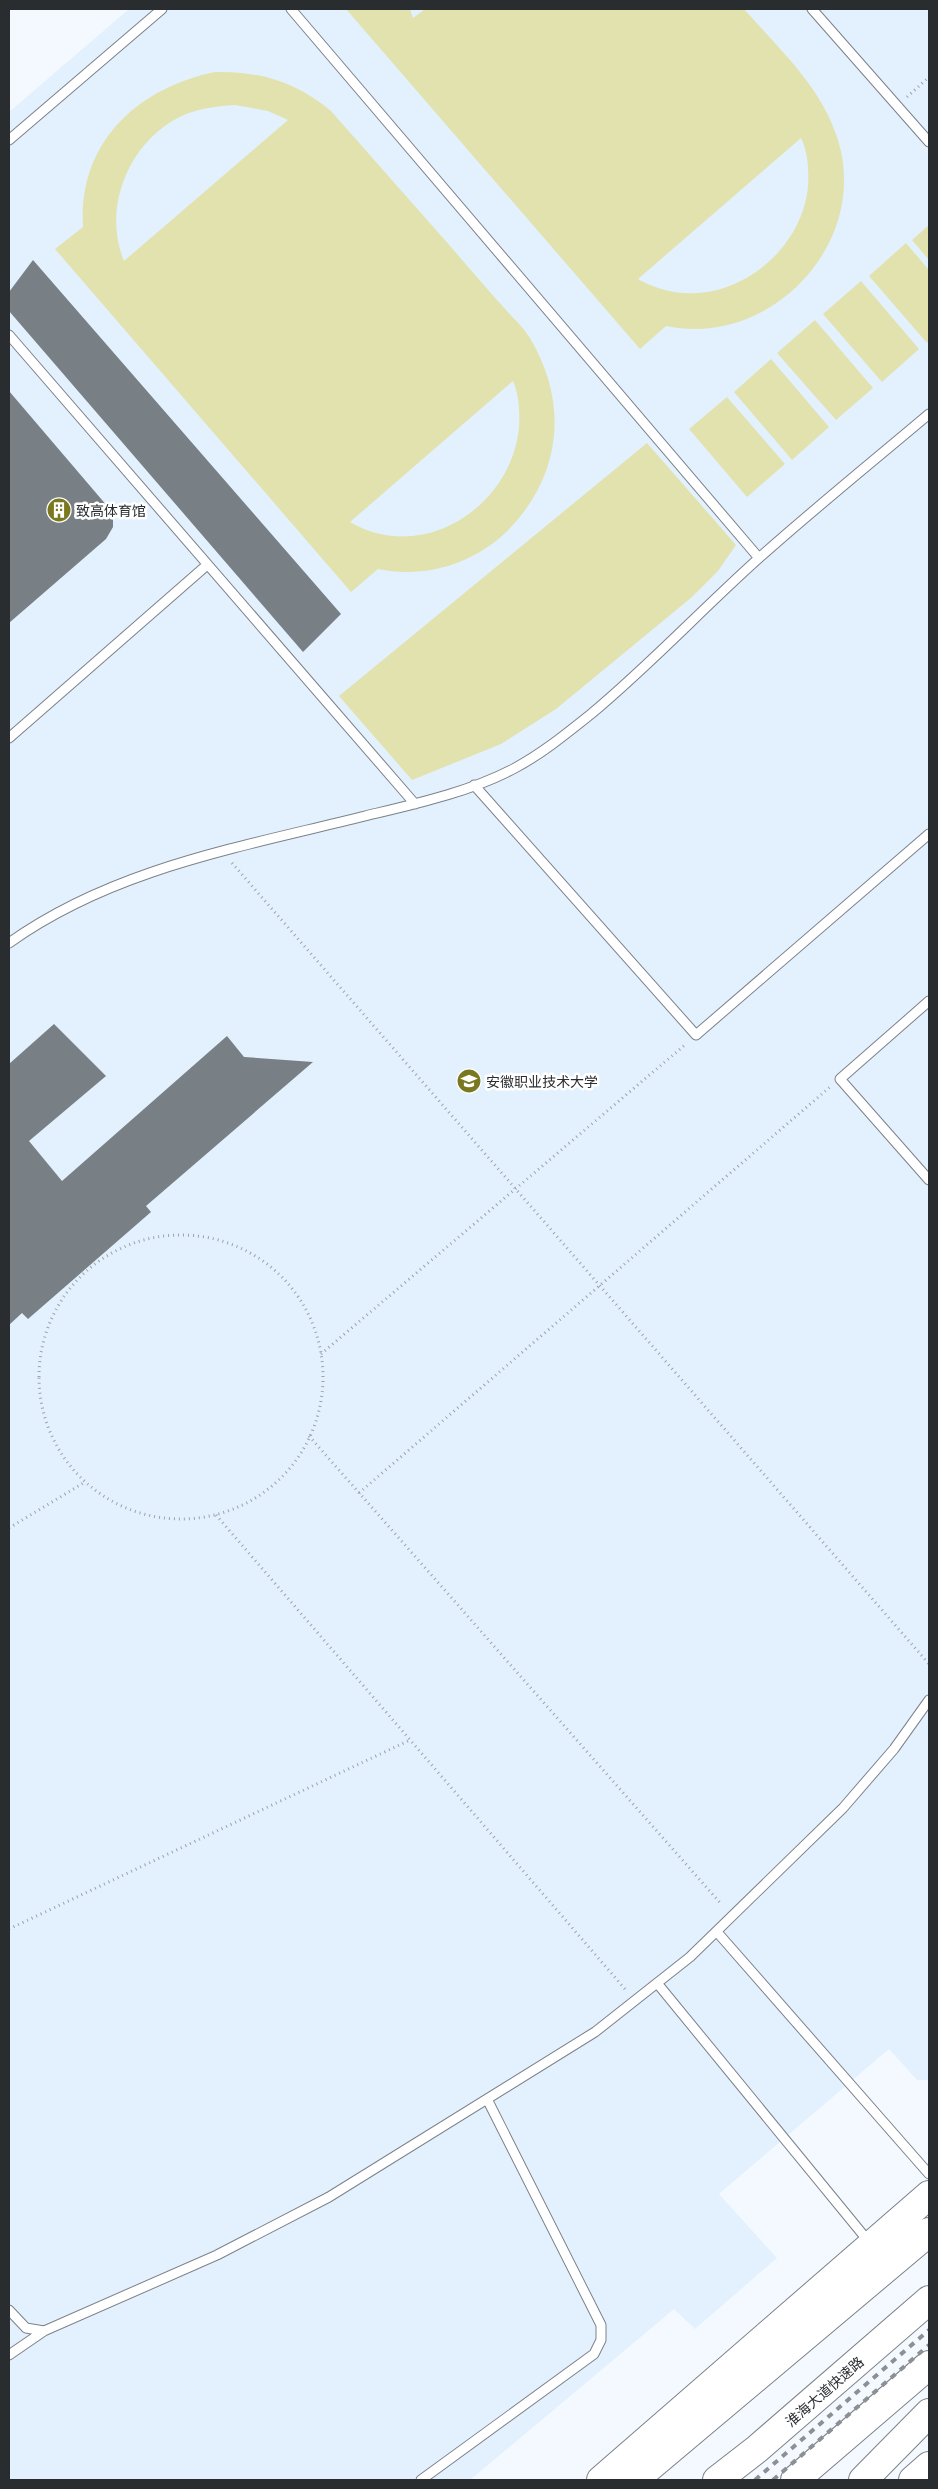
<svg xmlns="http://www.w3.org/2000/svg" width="938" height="2489" viewBox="0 0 938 2489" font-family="Georgia,'Noto Sans SC',serif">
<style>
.built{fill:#e3f1fe}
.green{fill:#e1e2ae;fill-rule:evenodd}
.building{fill:#787f85}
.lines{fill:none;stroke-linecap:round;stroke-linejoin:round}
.lane-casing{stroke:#7c8289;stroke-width:11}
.highway-casing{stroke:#7c8289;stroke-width:30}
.path{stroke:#9ea2a7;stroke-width:3;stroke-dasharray:1 4;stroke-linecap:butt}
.lane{stroke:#fff;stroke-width:9}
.highway{stroke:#fff;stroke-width:28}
.rail{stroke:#8b9094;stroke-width:4;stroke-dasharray:6 6;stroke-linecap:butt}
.labels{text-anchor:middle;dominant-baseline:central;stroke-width:5;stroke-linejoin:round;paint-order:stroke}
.poi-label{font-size:14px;fill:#2a2d30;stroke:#fff;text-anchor:start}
.street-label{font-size:14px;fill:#2a2d30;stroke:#fff}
</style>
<rect width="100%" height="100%" fill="#f3f9ff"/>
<path class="built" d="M129,9H929V2080H917L889,2049L719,2194L777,2258L695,2329L674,2309L470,2480H9V112Z"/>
<path class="green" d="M346,9H410L413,18L425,9H744C779,49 822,87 838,140C870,243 771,348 666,326L640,349ZM801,138C808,152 809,171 808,187C800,264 710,321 638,279Z
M215,72C260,71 296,82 331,111C371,156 411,202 451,247C469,268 487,289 506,310C514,319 524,328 530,338C568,402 562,472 512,526C478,563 426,579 378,569L351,592L55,249L83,227C78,143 137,88 215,72ZM235,105L268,111L288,120L124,261C101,206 131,137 186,114C202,108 218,106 235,105ZM513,381C519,395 520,412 519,427C512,506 423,565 350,522Z
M929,225V260L912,240Z
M906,243L929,270V341L927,343L869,276Z
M861,281L919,349L882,382L823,314Z
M815,320L873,388L836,420L777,353Z
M771,359L829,427L792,460L734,392Z
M727,397L785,464L747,497L689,429Z
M647,443L736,545L718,571L692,597L556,709L501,744L412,780L339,696Z"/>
<path class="building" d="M33,260L341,614L303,652L9,311V292Z
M9,391L108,507L113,520V527L106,539L9,623Z
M54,1024L106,1076L29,1141L62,1181L227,1036L244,1057L313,1062L146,1206L151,1212L28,1319L22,1313L9,1325V1064Z"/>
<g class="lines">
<defs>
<path id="lane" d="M291,9L759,558
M812,9L929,142
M9,140L162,9
M9,335L415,804
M9,738L207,565
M474,785L696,1035L929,834
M9,943C114,868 242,847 365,816C415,804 470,792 515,768C543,753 567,733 591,714C650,665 702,609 759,558C814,509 872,462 929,414
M929,1001L840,1079L929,1180
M717,1932L929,2174
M657,1983L869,2242
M9,2310L26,2328L44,2331L217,2255L329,2197L595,2032L690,1957L843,1808L894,1749L929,1700
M9,2355L44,2331
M421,2480L594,2354L601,2340V2325L487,2099"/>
<path id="highway" d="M601,2480L929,2195
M634,2480L929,2232
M717,2480L757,2449L929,2300
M795,2480L929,2365
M863,2480L929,2413
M913,2480L929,2466"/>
</defs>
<use href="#lane" class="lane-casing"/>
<use href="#highway" class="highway-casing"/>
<path class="path" d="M907,97L929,77
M232,863L929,1664
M39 1377a142 142 0 1 1 284 0a142 142 0 1 1-284 0Z
M321,1354L686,1044
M309,1436L722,1905
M359,1493L830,1087
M216,1515L625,1989
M9,1528L85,1482
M9,1929L410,1740"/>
<use href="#lane" class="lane"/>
<use href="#highway" class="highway"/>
<path class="rail" d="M755,2480L929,2330
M773,2480L929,2345"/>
</g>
<defs>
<symbol id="building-disc" viewBox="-11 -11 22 22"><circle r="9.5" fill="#7a7920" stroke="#fff"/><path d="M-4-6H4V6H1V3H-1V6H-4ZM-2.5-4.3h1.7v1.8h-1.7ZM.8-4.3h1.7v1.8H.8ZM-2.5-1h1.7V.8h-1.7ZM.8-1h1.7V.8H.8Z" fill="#fff"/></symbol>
<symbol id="university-disc" viewBox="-11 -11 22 22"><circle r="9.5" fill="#7a7920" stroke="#fff"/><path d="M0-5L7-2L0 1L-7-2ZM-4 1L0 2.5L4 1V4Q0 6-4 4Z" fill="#fff"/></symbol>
</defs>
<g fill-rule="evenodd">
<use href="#building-disc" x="45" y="496" width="28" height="28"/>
<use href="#university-disc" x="455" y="1067" width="28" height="28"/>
</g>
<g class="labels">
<g class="poi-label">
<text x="76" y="510">致高体育馆</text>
<text x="486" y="1081">安徽职业技术大学</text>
</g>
<g class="street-label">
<text transform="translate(824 2391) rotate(-41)">淮海大道快速路</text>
</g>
</g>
<rect width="938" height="2489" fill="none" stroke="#2a2d30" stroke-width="20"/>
</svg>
